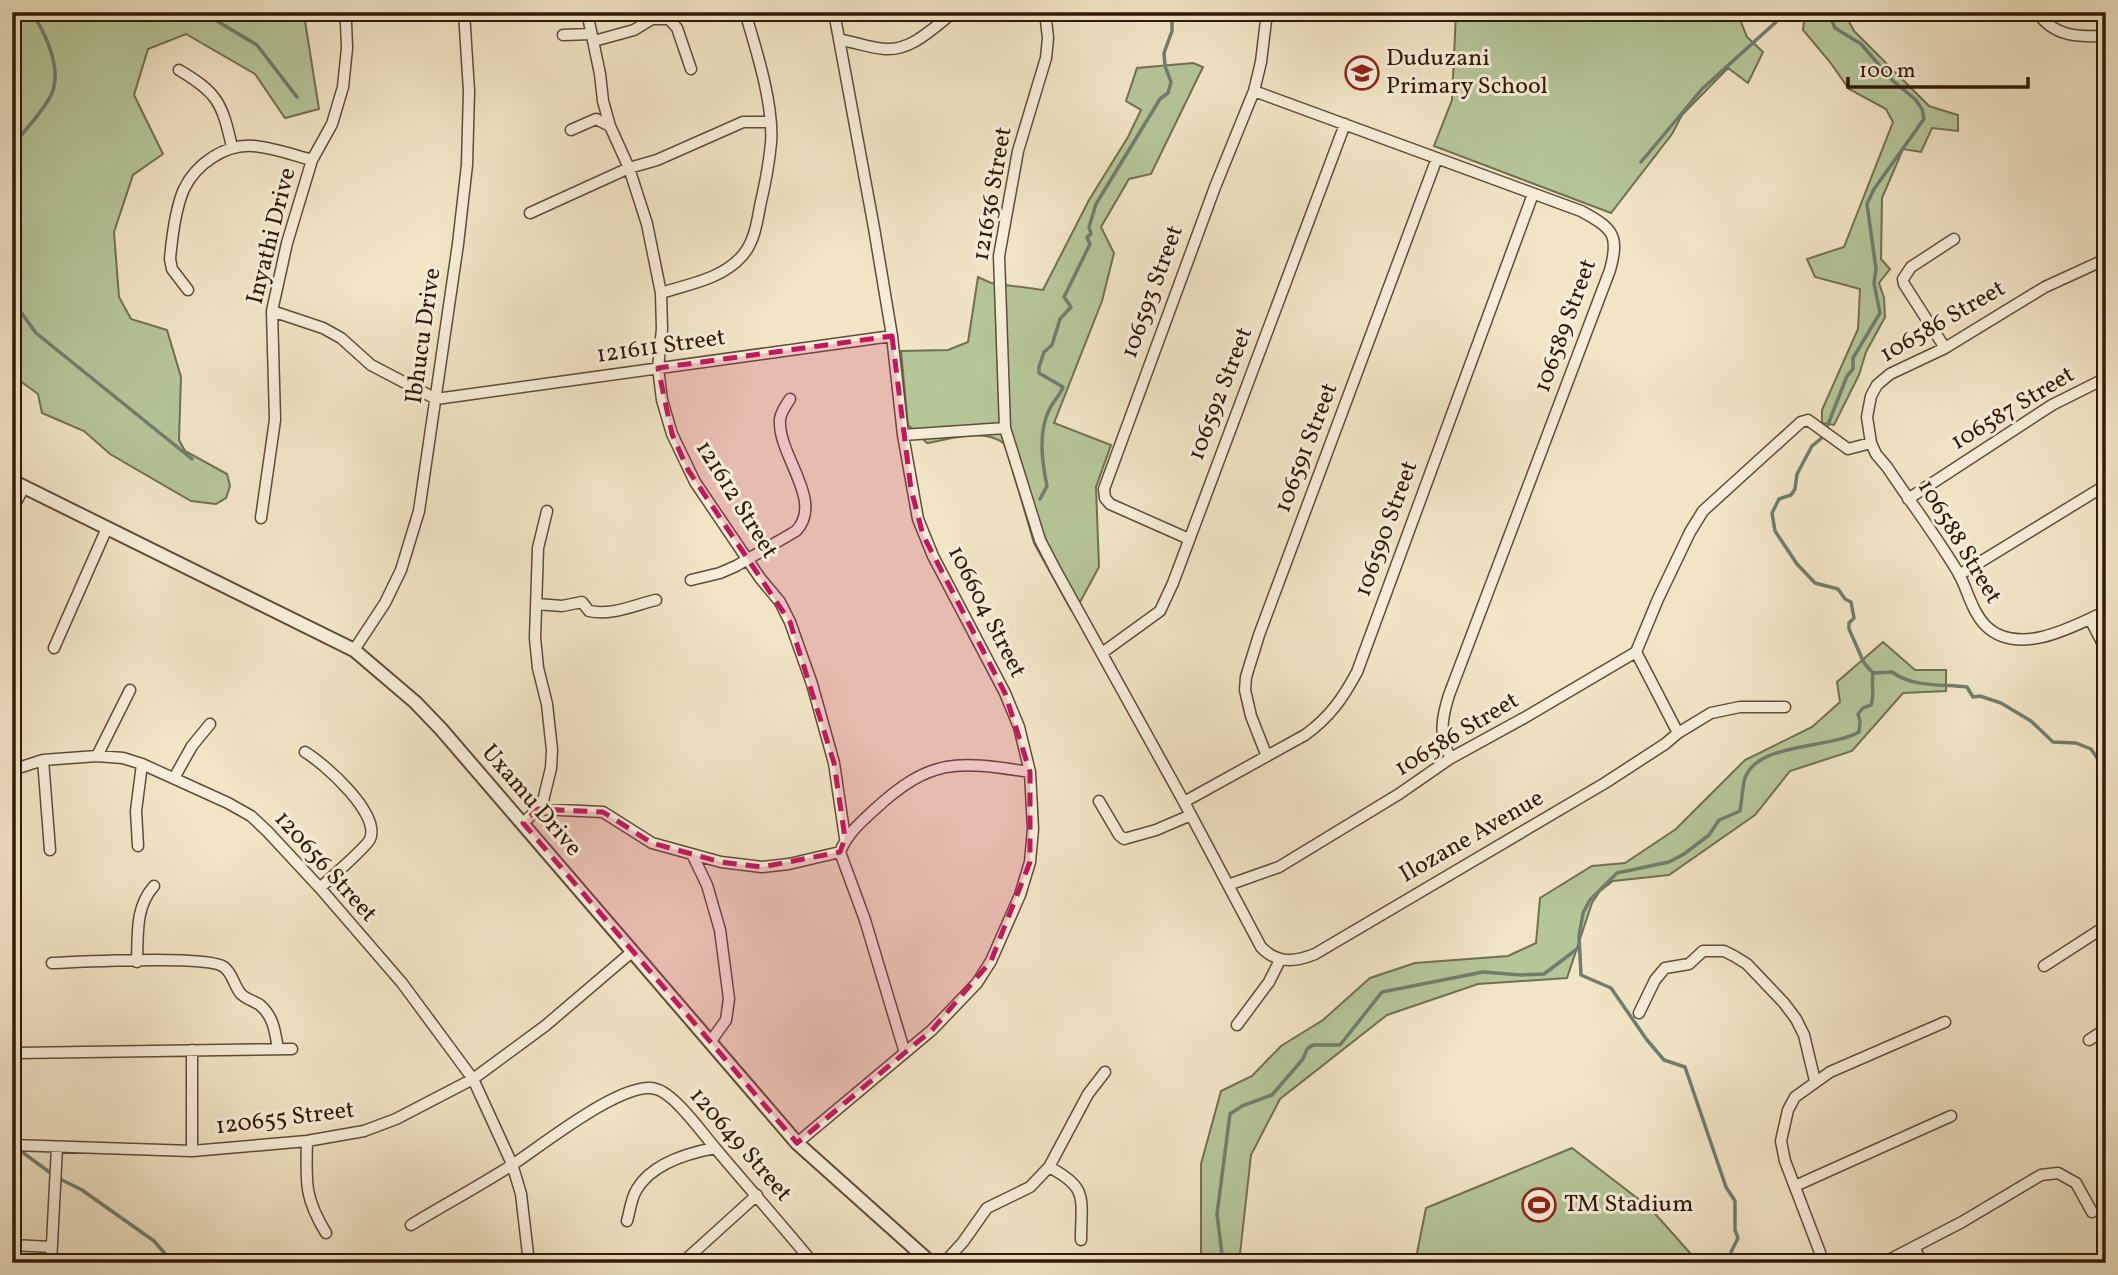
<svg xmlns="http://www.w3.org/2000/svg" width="2118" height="1275" viewBox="0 0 2118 1275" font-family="Vollkorn,serif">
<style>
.green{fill:#b5c699;stroke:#727050;stroke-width:2}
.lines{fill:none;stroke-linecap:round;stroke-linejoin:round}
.stream{stroke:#707d6e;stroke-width:3.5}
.minor-casing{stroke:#604c37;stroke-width:13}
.tertiary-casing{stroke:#604c37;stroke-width:16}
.minor{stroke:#f6eeda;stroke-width:10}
.tertiary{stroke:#f6eeda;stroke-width:12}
.marked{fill:#c2185b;fill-opacity:0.2;stroke:#c2185b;stroke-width:5;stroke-dasharray:14 9;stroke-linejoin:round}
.labels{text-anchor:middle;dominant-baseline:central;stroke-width:6;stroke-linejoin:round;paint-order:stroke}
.poi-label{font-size:24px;fill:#301907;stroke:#f6eeda;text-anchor:start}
.street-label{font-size:24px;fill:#301907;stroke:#f6eeda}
</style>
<rect width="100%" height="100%" fill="#f1e5c6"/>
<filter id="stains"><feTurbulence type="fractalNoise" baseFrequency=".00286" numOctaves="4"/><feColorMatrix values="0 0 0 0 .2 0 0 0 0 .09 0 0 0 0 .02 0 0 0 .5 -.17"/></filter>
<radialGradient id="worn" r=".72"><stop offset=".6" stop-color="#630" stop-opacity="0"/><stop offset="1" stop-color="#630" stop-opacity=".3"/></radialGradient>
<path class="green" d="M12,12H310L304,15L319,109L285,118L255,74L186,34L148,49L134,95L163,154L133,175L114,232L119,297L131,319L167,330L181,377L179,440L185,451L227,474L230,486L226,498L216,504L191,501L110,454L84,431L42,413L38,394L12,375Z
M1456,12H1737L1747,37L1763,52L1748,83L1728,68L1682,115L1672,134L1611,213L1434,146L1452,100Z
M1805,12H1844L1854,31L1929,106L1958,115V131L1932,128L1921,152L1903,149L1882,198L1881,259L1890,269L1879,283L1884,298L1885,317L1866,352L1859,375L1834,425L1822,423V410L1858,329L1860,289L1815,277L1807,259L1844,247L1893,122L1886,109L1849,89L1830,62L1803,30Z
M1193,63L1203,67L1151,174L1129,179L1101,227L1114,253L1102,301L1054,423L1111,445L1096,487L1099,567L1080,602L1071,610L1034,543L1005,444C984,427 951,439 927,443L908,425L901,351L948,350L968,342L978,277L991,283L1043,290L1089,200L1128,137L1141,110L1126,101L1137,68Z
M1883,642L1915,670H1946V691L1903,693L1852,751L1790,771L1755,815L1669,875L1613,881L1600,891L1592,903L1567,978L1478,984L1387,1015L1280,1099L1251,1155L1239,1263H1201V1164L1221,1091L1252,1076L1281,1046L1323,1020L1370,978L1415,963L1508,956L1536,943L1540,898L1592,866L1625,863L1676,829L1745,760L1812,727L1840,702L1837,682Z
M1572,1148L1650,1208L1699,1263H1415L1426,1208Z"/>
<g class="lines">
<path class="stream" d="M202,12L257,45L297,97
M12,147C24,131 39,116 49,99C65,73 46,35 32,12
M1641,162L1702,89L1787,12
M12,300L36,333L192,459
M1040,499L1047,486C1042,462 1038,433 1049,410C1053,402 1060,395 1063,387L1039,373V367L1044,352L1052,345L1060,319L1071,307L1064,297L1090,244L1087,237L1091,234L1089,227L1096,204L1160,99L1168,93L1171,82L1165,66L1164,53L1172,31V12
M1873,673L1892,672C1913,688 1944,684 1967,687L1973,697L1980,696L2001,703L2031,721L2053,742L2076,743L2091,749L2106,771
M18,1149L56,1177L82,1190L154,1241L173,1263
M1223,1263L1217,1214L1230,1114L1242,1106L1272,1095L1303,1059L1307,1049L1313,1045H1340L1382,992L1483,972L1521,975L1544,974L1577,949
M1734,1263L1731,1252L1738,1238L1735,1230V1201L1726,1187L1685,1067L1664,1060L1647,1040L1611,988L1581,975L1579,936L1583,913L1590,900L1617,873L1669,862L1684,854L1709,835L1719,820L1740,811C1742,801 1742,788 1745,778C1758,742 1830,749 1859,732L1860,721L1858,714L1863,708L1871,705C1875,694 1871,685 1873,673L1864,663L1849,629V623L1854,618L1851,602L1845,599L1838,589L1815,583L1797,564L1775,531L1772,513L1779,499L1791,495L1795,489L1797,474L1812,446L1823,437L1847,376L1853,369V358L1880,313L1874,283L1876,269L1867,204L1874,189L1924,119L1922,109L1915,99L1893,81L1861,44L1835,28L1828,12"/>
<defs>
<path id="minor" d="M587,12L600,74L603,101L610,126L629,168L647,224L661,293L662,329L658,368L662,400L672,434L695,482L760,578L780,602L790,622L812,684L834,763L845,838
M2037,12C2054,37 2078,37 2106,36
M563,35L591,34
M841,40C855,42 870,48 885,49C912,51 934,27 954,12
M594,41L634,30L652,19H669L677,28L691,69
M179,70C218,93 222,103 232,147
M1254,91L1581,211C1612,228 1620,234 1610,270L1449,695C1442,717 1438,738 1451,758
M571,130L596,119L610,126
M530,213L629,168L657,160L743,122H770
M2106,259L2045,287L1945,348L1890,374L1877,385L1871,396L1867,417L1871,443L1876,454L1887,467C1911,503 1937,537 1959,574C1968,591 1972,612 1986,626C2018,657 2073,627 2106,611
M188,290L172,269L170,259C172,237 175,209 184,189C196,164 226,143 254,146C274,148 293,155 312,160
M661,293C689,284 722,279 742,256C754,243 757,223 760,206C765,185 769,164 771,143C774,105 756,49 745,12
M272,311L323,328L341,338L371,365L436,399L892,336
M1945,348L1904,284L1903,279L1911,267L1954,239
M1005,428L999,256L1018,151L1046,58L1048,38L1045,12
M903,435L1005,428L1040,540L1055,569L1184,802L1261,947C1277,964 1295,962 1315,954L1605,783L1665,744L1678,733L1711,713L1740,707H1785
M1908,499L2052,405L2106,378
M12,510L24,487
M261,518L275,420L272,311L287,243L312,160L332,124L343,87L347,48L346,23L343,12
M1189,539L1110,504L1105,498L1104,489L1215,187L1254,91L1261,62L1267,12
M1959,575L2106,485
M691,580L720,573L736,566L796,531C825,501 777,455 780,419C781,412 786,405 790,399
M537,604L562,606L582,602L589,611C612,616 634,605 656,600
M2090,619L2106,650
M54,648L107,528
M354,650L385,603L401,570L419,511L458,244L467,165L469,91L464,12
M1636,652L1678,733
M1102,653L1160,611L1173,583L1345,124
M305,752C325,764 381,814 370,839C367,847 329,879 320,888
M1266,754L1251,716L1245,690L1246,677L1259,635L1437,158
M97,756L130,690
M43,760L50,850
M12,770L43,760L97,756L123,758L142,764L228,803L251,816L267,831L320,888L402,983L473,1079L512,1164L521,1194L529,1263
M174,778L192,746L210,724
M1099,801L1119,835L1124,839L1156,830L1191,815
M1184,802L1305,735C1330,717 1343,698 1357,672L1533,194
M541,809L551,768L552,750L547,704L538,668L535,638L538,548L547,511
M523,823L538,809L603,812L652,843L721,862L762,867L789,864L840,852
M138,846L136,811L142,764
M840,852C847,834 860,823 874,810C932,757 956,761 1030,772
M840,852L865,920L905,1053
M693,856L707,885L720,930L729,999L726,1020L711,1041
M1228,885L1279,867L1399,794L1451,758L1524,718L1636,652L1658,599L1690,532L1703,511L1801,422L1808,420L1848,449L1871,443
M137,962C138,935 135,907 154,886
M52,963C80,962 208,955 224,967C233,974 234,986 241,994C246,999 254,1001 260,1005C274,1017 275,1032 278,1049
M2044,966L2106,926
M1639,1013L1655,980L1665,968L1689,964L1703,951H1724L1734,956L1747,964L1784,1003L1796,1019L1804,1035L1815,1081
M1237,1025L1269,982L1280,960
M2089,1040L2106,1029
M192,1050V1151
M17,1053L292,1049
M307,1141C306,1182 304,1197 326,1233
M797,1143L932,1030L977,983L991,961L1020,895L1030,862L1033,829L1030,772L1019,727L1005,693L933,556L918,519L903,435L892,336L874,228L834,12
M12,1145L192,1151L307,1141L364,1131L396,1119L473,1079L545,1026L633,951
M1049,1167C1089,1188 1081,1198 1081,1240
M1795,1186L1951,1116
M627,1221C630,1211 631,1198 637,1189C652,1164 688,1153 715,1148
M411,1225C444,1205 479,1186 512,1165C540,1147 624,1079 656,1089C675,1094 703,1134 716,1149C748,1187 781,1224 813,1263
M12,1245L52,1247
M1914,1247L1922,1263
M51,1263L57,1147
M682,1263L757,1195
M944,1263L963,1242L987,1208L1030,1187L1049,1167L1088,1094L1105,1072
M1824,1263L1785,1161L1781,1141L1788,1110L1795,1097L1830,1072L1945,1022
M1883,1263L1962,1222L2041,1175L2058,1173L2076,1183L2092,1212"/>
<path id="tertiary" d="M12,481L354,650L415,702L441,729L797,1143L931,1263"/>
</defs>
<use href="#minor" class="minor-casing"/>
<use href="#tertiary" class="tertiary-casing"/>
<use href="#minor" class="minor"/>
<use href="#tertiary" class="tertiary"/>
</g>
<path class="marked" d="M892,336L911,489L923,535L1005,693L1030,772V862L991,961L932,1030L797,1143L523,823L538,809L603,812L652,843L721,862L762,867L840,852L845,838L834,763L790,622L688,470L672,434L658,368Z"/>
<defs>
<symbol id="school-ring" viewBox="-11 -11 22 22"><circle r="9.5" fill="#f6eeda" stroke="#8f2418" stroke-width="1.5"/><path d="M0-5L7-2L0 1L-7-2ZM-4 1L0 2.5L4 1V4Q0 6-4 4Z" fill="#8f2418"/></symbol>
<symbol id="stadium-ring" viewBox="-11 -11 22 22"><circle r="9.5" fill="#f6eeda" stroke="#8f2418" stroke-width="1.5"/><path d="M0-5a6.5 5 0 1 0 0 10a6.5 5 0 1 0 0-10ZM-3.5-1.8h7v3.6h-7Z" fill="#8f2418"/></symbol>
</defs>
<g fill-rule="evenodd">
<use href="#school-ring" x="1343" y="54" width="38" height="38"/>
<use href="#stadium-ring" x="1520" y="1186" width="38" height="38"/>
</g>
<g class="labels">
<g class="poi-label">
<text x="1386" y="59">Duduzani<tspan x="1386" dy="28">Primary School</tspan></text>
<text x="1564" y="1205">TM Stadium</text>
</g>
<g class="street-label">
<text transform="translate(993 194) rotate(-80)">121636 Street</text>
<text transform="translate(272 236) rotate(-76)">Inyathi Drive</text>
<text transform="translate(1153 292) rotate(-70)">106593 Street</text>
<text transform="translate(1943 322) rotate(-30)">106586 Street</text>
<text transform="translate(1566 326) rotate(-70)">106589 Street</text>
<text transform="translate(424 336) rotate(-82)">Ibhucu Drive</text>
<text transform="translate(661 347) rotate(-8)">121611 Street</text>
<text transform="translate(1221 394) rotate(-69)">106592 Street</text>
<text transform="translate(2013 409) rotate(-31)">106587 Street</text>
<text transform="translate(1307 448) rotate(-69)">106591 Street</text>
<text transform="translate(736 500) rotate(58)">121612 Street</text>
<text transform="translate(1387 529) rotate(-70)">106590 Street</text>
<text transform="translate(1959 542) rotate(59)">106588 Street</text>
<text transform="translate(986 612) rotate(63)">106604 Street</text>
<text transform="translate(1457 735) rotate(-31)">106586 Street</text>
<text transform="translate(531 801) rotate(49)">Uxamu Drive</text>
<text transform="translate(1472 837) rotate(-30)">Ilozane Avenue</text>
<text transform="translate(325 867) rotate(48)">120656 Street</text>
<text transform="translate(285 1119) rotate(-7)">120655 Street</text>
<text transform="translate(740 1145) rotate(49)">120649 Street</text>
</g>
</g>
<rect width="2118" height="1275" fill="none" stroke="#f1e5c6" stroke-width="42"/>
<rect x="14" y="14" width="2090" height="1247" fill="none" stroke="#301907" stroke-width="3.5"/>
<rect x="21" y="21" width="2076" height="1233" fill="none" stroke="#301907" stroke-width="2"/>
<path d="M1848 77v10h180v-10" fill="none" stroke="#301907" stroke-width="3.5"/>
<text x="1859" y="77" font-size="21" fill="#301907" stroke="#f6eeda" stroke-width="5" paint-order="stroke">100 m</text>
<rect width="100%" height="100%" filter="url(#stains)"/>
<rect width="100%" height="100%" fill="url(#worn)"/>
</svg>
